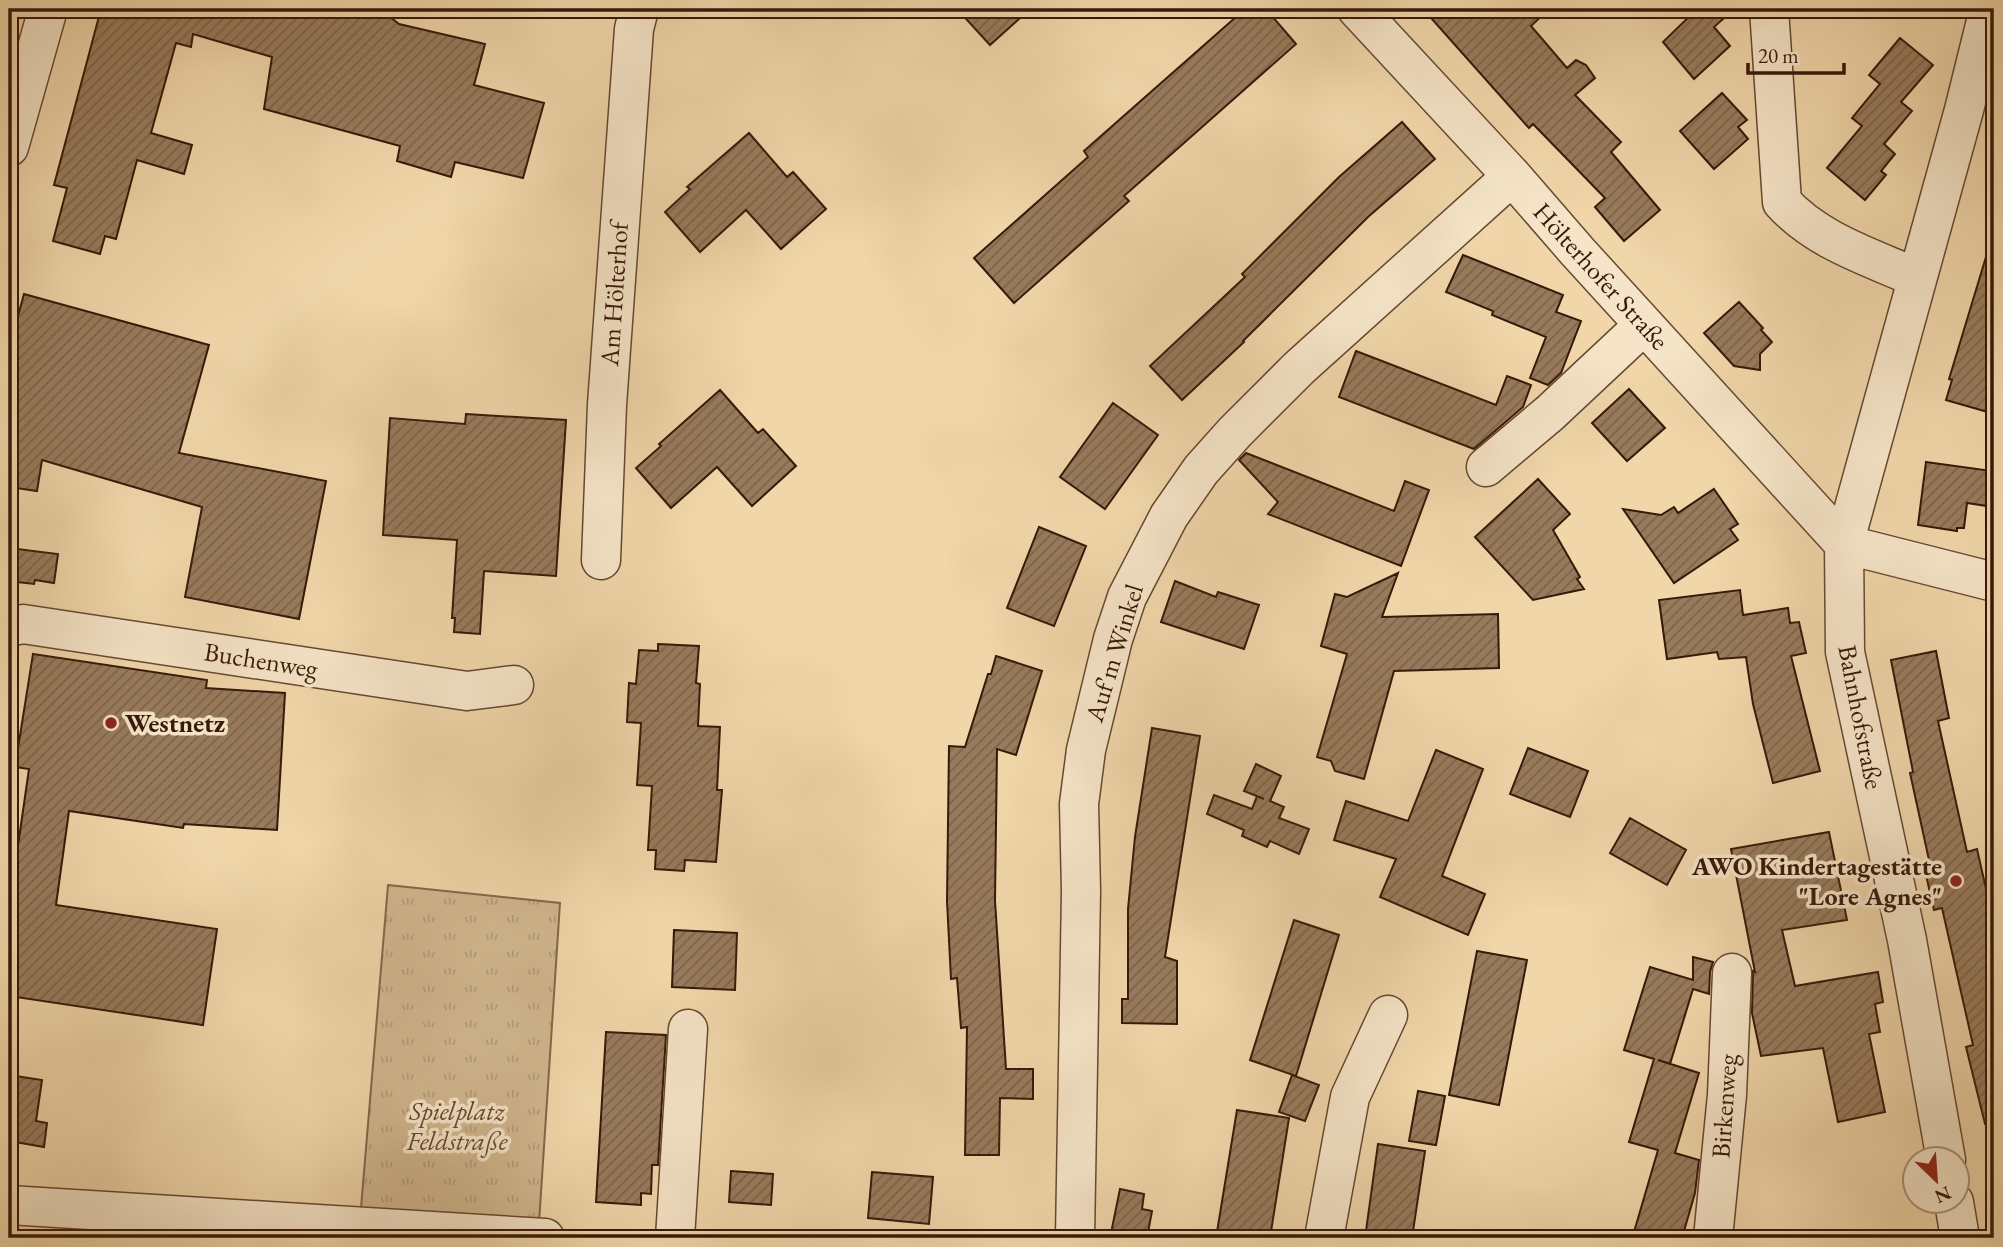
<svg xmlns="http://www.w3.org/2000/svg" width="2003" height="1247" viewBox="0 0 2003 1247" font-family="'EB Garamond',serif">
<style>
.grass{fill:url(#grass-tufts);stroke:#84674c;stroke-width:2}
.building{fill:url(#building-hatch);stroke:#381809;stroke-width:2}
.lines{fill:none;stroke-linecap:round;stroke-linejoin:round}
.minor-casing{stroke:#664831;stroke-width:41}
.minor{stroke:#f5e4c7;stroke-width:38}
.poi-dot{fill:#8f2418;stroke:#f5e4c7;stroke-width:2.5}
.labels{text-anchor:middle;dominant-baseline:central;stroke-width:7;stroke-linejoin:round;paint-order:stroke}
.street-label{font-size:26px;fill:#381809;stroke:#f5e4c7}
.poi-label{font-size:26px;font-weight:bold;fill:#381809;stroke:#f5e4c7;text-anchor:start}
.park-label{font-size:26px;font-style:italic;fill:#664731;stroke:#f5e4c7}
</style>
<defs>
<pattern id="grass-tufts" width="24" height="20" patternUnits="userSpaceOnUse" patternTransform="scale(1.75)"><rect width="24" height="20" fill="#d1b68e"/><path d="M3 7l-1-3M5 7V3M7 7l1-3M15 17l-1-3M17 17v-4M19 17l1-3" fill="none" stroke="#b49c79"/></pattern>
<pattern id="building-hatch" width="6" height="6" patternUnits="userSpaceOnUse" patternTransform="scale(1.75)"><rect width="6" height="6" fill="#987b5c"/><path d="M-1 1l2-2M0 6l6-6M5 7l2-2" fill="none" stroke="#7d644a"/></pattern>
</defs>
<rect width="100%" height="100%" fill="#f0d6a9"/>
<filter id="stains"><feTurbulence type="fractalNoise" baseFrequency=".00286" numOctaves="4"/><feColorMatrix values="0 0 0 0 .2 0 0 0 0 .09 0 0 0 0 .02 0 0 0 .5 -.17"/></filter>
<radialGradient id="worn" r=".72"><stop offset=".6" stop-color="#630" stop-opacity="0"/><stop offset="1" stop-color="#630" stop-opacity=".3"/></radialGradient>
<path class="grass" d="M388,885L560,903L539,1223L361,1208Z"/>
<path class="building" d="M101,9H380L399,24L485,44L474,85L544,103L523,178L455,162L451,177L397,161L400,146L264,109L272,57L193,34L191,47L176,43L151,133L192,145L184,174L137,160L116,239L105,236L100,254L53,241L67,188L54,185Z
M957,9H1030L990,45Z
M1245,9H1266L1296,44L1124,196L1129,201L1014,303L974,258L1088,157L1084,151Z
M1423,9H1549L1531,26L1567,68L1576,60L1586,65L1595,78L1575,95L1621,142L1611,152L1660,210L1624,241L1595,207L1605,198L1533,124L1529,128Z
M1697,9H1734L1714,27L1730,46L1694,79L1663,42Z
M1900,38L1933,65L1901,102L1912,111L1884,144L1895,154L1881,171L1886,175L1865,200L1827,168L1862,126L1852,118L1880,84L1869,75Z
M1722,93L1747,120L1738,127L1748,139L1714,169L1680,131Z
M1402,122L1435,159L1368,217L1243,341L1244,342L1182,400L1150,366L1245,277L1242,274L1339,177Z
M749,133L787,177L793,172L826,209L781,249L746,210L700,252L665,212L690,189L687,187Z
M1989,247L1994,248V399L1991,413L1946,400L1952,380L1949,379Z
M1463,255L1563,295L1556,312L1581,321L1561,373L1548,385L1530,378L1546,337L1492,315L1493,311L1446,292Z
M24,294L209,345L179,453L326,481L299,619L185,597L202,507L42,460L37,491L9,487V349Z
M1739,302L1763,328L1761,330L1772,342L1760,354V370L1734,366L1704,333Z
M1356,351L1496,405L1507,376L1531,385L1523,407L1474,449L1339,397Z
M1629,389L1665,428L1627,461L1592,423Z
M720,390L758,433L763,429L796,466L752,506L717,467L671,508L636,468L661,446L659,444Z
M1113,403L1158,435L1105,509L1060,477Z
M466,414L566,420L556,576L484,571L480,634L454,632L455,618H452L457,540L383,535L390,418L465,424Z
M1246,453L1394,511L1405,481L1429,490L1401,566L1268,514L1278,502L1239,460Z
M1926,462L1992,471L1987,506L1967,503L1964,528H1957V531L1918,525Z
M1538,479L1570,514L1553,530L1580,577L1577,579L1584,589L1533,600L1475,537Z
M1714,489L1738,524L1730,529L1738,540L1674,583L1623,509L1661,515L1674,507L1678,513Z
M1039,527L1086,546L1054,626L1007,608Z
M9,548L58,554L54,583L35,580L34,584L9,581Z
M1398,573L1382,617L1498,614L1499,668L1394,671L1364,779L1335,771L1331,761L1317,757L1347,654L1321,646L1335,594L1347,597Z
M1175,581L1216,597L1218,592L1259,605L1244,649L1161,622Z
M1740,590L1743,615L1788,608L1790,623L1799,622L1806,653L1791,656L1820,771L1773,783L1753,704L1746,657L1719,659L1717,652L1667,659L1659,600Z
M658,644L699,646L696,683L700,684L698,726L720,727L717,790H722L716,862L685,860L684,871L655,869L656,850H648L652,786L637,785L641,723L627,722L629,683L636,684L639,650L658,651Z
M1936,651L1949,718L1938,721L1967,852L1977,849L1994,924V1123L1985,1124L1966,1047L1973,1045L1942,908L1934,910L1923,862L1929,860L1910,773L1913,772L1891,660Z
M33,654L207,680L206,688L285,693L277,830L184,824L183,828L69,811L56,905L217,929L203,1025L9,996V908L29,769L15,767Z
M996,656L1042,671L1016,755L997,749L995,901L1006,1069H1033V1099L1000,1098L999,1155H965L967,1027L961,1028L957,978L951,979L947,901L949,746L965,747L988,674H991Z
M1152,728L1200,736L1165,957L1177,961V1024L1122,1023V999H1128V909L1135,837Z
M1528,748L1588,771L1570,817L1510,794Z
M1436,750L1483,769L1442,876L1485,894L1468,935L1380,897L1396,859L1334,840L1346,801L1408,821Z
M1256,764L1281,776L1270,801L1284,807L1279,818L1309,829L1299,854L1270,841L1267,847L1242,836L1244,830L1207,814L1214,795L1252,809L1257,796L1264,799L1244,791Z
M1630,818L1686,850L1667,885L1610,853Z
M1829,832L1847,920L1782,930L1795,986L1878,972L1883,1002L1875,1004L1880,1032L1869,1034L1885,1112L1838,1122L1823,1048L1761,1056L1752,1013L1753,971L1755,972L1731,849Z
M1294,920L1339,935L1296,1076L1250,1060Z
M674,930L737,933L735,990L672,987Z
M1477,951L1527,960L1499,1105L1449,1095Z
M1693,957L1713,962L1710,972L1709,994L1693,989L1670,1064L1658,1060L1699,1073L1675,1153L1699,1160L1695,1193L1682,1238H1656L1634,1232L1658,1150L1629,1142L1654,1059L1624,1050L1650,967L1693,980Z
M606,1032L666,1035L658,1165H652L651,1194L641,1193V1205L596,1202Z
M9,1075L42,1080L36,1121L47,1123L44,1147L9,1141Z
M1292,1075L1319,1085L1305,1121L1279,1112Z
M1418,1091L1445,1096L1436,1145L1409,1141Z
M1237,1110L1289,1118L1270,1238H1216Z
M1378,1144L1425,1151L1412,1238H1365Z
M731,1171L773,1174L771,1205L729,1202Z
M872,1172L933,1177L929,1224L868,1218Z
M1120,1189L1144,1194L1142,1209L1152,1211L1147,1238H1110Z"/>
<g class="lines">
<defs>
<path id="minor" d="M1357,9L1512,176L1577,251L1844,544
M1769,9L1782,202C1817,241 1870,257 1917,278
M9,147L48,9
M1486,467L1550,413L1644,325
M1844,544L1994,582
M601,560L607,405L634,29L639,9
M9,627L23,624L467,691L514,685
M1946,1160L1907,940L1845,652L1844,544L1964,110L1989,9
M1954,1202L1960,1238
M9,1205L545,1238
M675,1238L688,1029
M1075,1238L1081,891L1079,804L1086,750L1113,639L1127,597L1169,516L1201,470L1235,432L1299,368L1512,176
M1324,1238L1350,1097L1388,1015
M1713,1238L1727,1095L1732,973"/>
</defs>
<use href="#minor" class="minor-casing"/>
<use href="#minor" class="minor"/>
</g>
<g class="poi-dot">
<circle cx="111" cy="723" r="7"/>
<circle cx="1956" cy="881" r="7"/>
</g>
<g class="labels">
<g class="street-label">
<text transform="translate(1601 276) rotate(48)">Hölterhofer Straße</text>
<text transform="translate(614 294) rotate(-86)">Am Hölterhof</text>
<text transform="translate(1114 653) rotate(-73)">Auf'm Winkel</text>
<text transform="translate(261 660) rotate(9)">Buchenweg</text>
<text transform="translate(1861 717) rotate(79)">Bahnhofstraße</text>
<text transform="translate(1724 1106) rotate(-86)">Birkenweg</text>
</g>
<g class="poi-label">
<text x="125" y="723">Westnetz</text>
<text x="1942" y="866" text-anchor="end">AWO Kindertagestätte<tspan x="1942" dy="30">"Lore Agnes"</tspan></text>
</g>
<g class="park-label">
<text x="457" y="1111">Spielplatz<tspan x="457" dy="30">Feldstraße</tspan></text>
</g>
</g>
<rect width="2003" height="1247" fill="none" stroke="#f0d6a9" stroke-width="35"/>
<rect x="10" y="10" width="1982" height="1226" fill="none" stroke="#381809" stroke-width="3.5"/>
<rect x="18" y="18" width="1968" height="1212" fill="none" stroke="#381809" stroke-width="2"/>
<g transform="translate(1936 1180) rotate(155)"><circle r="33" fill="#f5e4c7" stroke="#a9927b" stroke-width="2"/>
<path d="M0-5L12 26L0 18L-12 26Z" fill="#8f2418"/>
<text y="-10" font-size="19" font-weight="bold" text-anchor="middle" fill="#381809">N</text>
</g>
<path d="M1748 63v10h96v-10" fill="none" stroke="#381809" stroke-width="3.5"/>
<text x="1758" y="63" font-size="21" fill="#381809" stroke="#f5e4c7" stroke-width="5" paint-order="stroke">20 m</text>
<rect width="100%" height="100%" filter="url(#stains)"/>
<rect width="100%" height="100%" fill="url(#worn)"/>
</svg>
